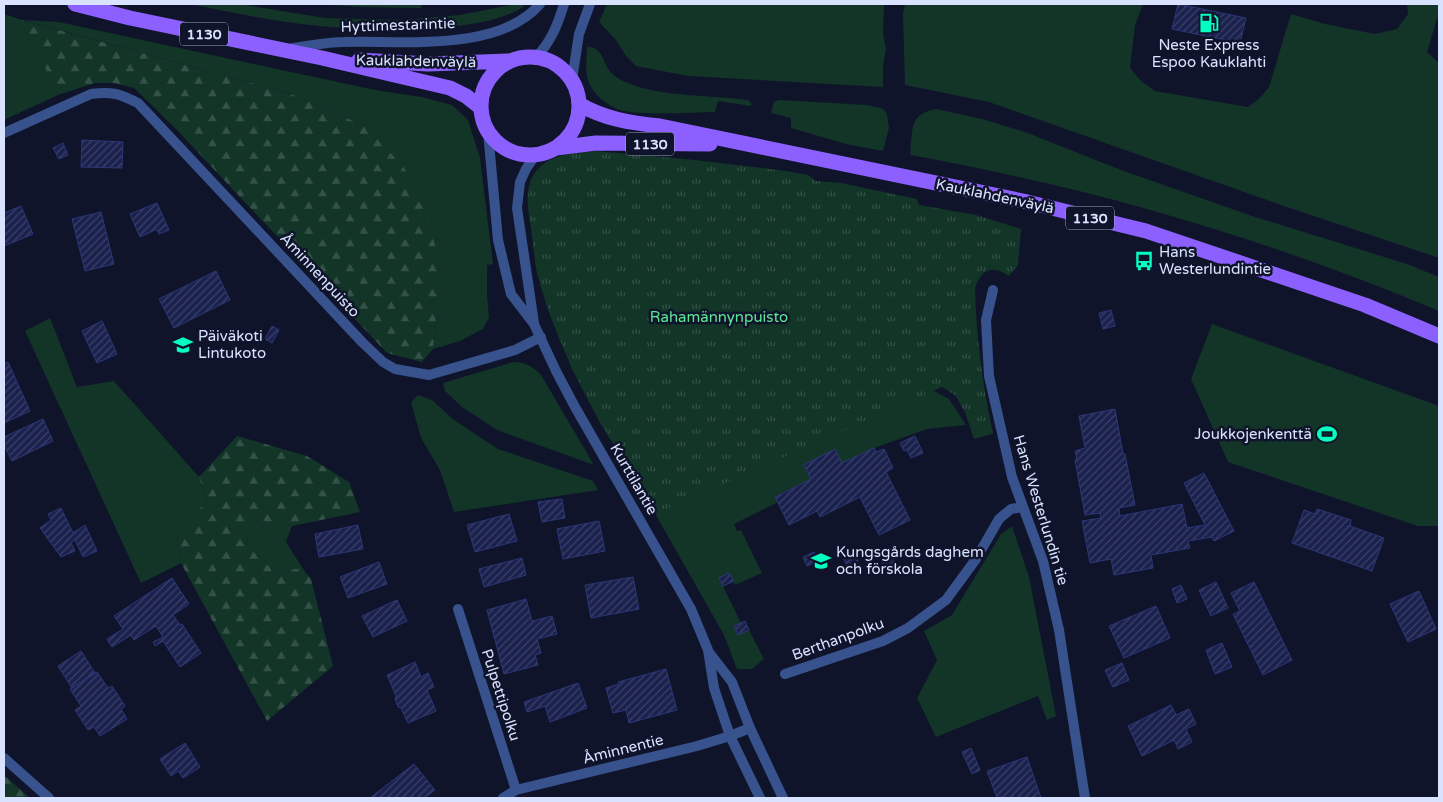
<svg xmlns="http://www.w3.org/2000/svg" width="1443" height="802" viewBox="0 0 1443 802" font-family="'Varela Round',sans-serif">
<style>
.green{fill:#123527}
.forest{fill:url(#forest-firs)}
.park{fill:url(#park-tufts)}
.building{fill:url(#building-hatch);stroke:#2b377a}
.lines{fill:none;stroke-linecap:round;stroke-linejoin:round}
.minor{stroke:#37528c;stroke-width:10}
.tertiary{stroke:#37528c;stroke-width:10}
.primary{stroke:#8c60ff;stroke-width:15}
.labels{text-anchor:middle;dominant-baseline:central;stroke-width:5;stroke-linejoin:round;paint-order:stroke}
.shield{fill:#0f142b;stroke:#9ca4bf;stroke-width:1}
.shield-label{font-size:14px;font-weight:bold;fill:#d9e2ff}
.street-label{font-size:15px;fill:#d9e2ff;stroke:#0f142b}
.poi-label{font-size:15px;fill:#d9e2ff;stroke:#0f142b;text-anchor:start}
.park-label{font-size:15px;fill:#5ce794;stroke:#0f142b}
</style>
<defs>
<pattern id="forest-firs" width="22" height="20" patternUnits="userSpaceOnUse" patternTransform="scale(1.25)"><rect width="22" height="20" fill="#123527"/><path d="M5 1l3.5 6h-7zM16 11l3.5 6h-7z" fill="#345247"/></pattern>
<pattern id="park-tufts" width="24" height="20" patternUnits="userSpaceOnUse" patternTransform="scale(1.25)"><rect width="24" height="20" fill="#123527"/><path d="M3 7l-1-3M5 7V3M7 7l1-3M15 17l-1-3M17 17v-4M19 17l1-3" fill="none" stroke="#345247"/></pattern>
<pattern id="building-hatch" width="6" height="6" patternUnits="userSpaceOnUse" patternTransform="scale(1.25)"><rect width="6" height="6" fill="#1a214d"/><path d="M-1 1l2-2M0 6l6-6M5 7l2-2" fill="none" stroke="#3b4168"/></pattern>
</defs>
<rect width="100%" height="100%" fill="#0f142b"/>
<path class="green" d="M191,4H239L325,18L401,20L460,15L517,4L525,6C504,19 480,23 456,26C368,37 276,23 191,4Z
M323,4H422L421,8L358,7Z
M607,4H884L883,33L886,49L883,66V87L688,76L636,66L626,56L616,40L599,22Z
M905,4H1143L1135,25L1130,68L1141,81L1155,91L1248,107L1259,99L1269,87L1291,14L1325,24L1375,34L1397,29L1408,14L1407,4H1439V12L1427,52L1439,63V258L1281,205L989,102L905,85L903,14Z
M4,14L22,20L59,22L375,90L422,97L452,105L468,120L480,158L493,264L487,265V295L489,317L483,329L460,341L433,349L437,315L365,126L291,94L23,20L58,95L4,120Z
M587,47C602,46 602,60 609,70C614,77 621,80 628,83C659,97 713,95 748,100L751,103V106L718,101L715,112C694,112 631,117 615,108C606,104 594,94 590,85C584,73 587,59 587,47Z
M779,100L867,105L883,109L887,114L889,128L883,151L846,144L791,128V118L771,113L774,102Z
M937,109L982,119L1025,132L1121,170L1252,216L1407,264L1439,277V311C1268,239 1093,188 910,155C913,131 908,113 937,109Z
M637,253L907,376L949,399L966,425L927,429L874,448L842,463L835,449L804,465L811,479L775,496L778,502L734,524L737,531L741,530L762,573L735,585L729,573L719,578L741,623L738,634L749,630L764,659L752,669H737L724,635L632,473L600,423L571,367L549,312L537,272Z
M50,318L77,387L114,381L199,477L207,501L177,533L181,563L141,583L25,331Z
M1212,324L1439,406L1438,526H1418L1228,462L1191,379Z
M513,362C526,362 532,366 541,375L594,465L497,430L462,407L445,391L443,383Z
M418,395L432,400L454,420L498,449L593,481L598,490L454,512L440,470L421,438L411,402Z
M258,520L292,526L286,542L303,569H294L278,575L247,545L248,531Z
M1012,526L1029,577L1056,716L1047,720L1038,696L936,737L917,698L937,660L924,631L952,615L1001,534Z"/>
<path class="forest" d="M22,20L291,94L365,126L403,166L425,203L439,262L437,315L433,349L422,362L387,353L175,128L134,88L114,83H95L58,95Z
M237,436L307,456L349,482L360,512L292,526L258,520L248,531L247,545L278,575L294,569H303L311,579L333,666L267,721L181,563L177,533L207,501L199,477Z
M4,775L30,798H4Z"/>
<path class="park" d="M596,151L695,160L786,171L808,175L816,181L841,183L917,199L919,205L976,215L1021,229L1018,265L1009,276C992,264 981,270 975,288C976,338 983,386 993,434L974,439L965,412L955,395L942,387L655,514C609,437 560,361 537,273C534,259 533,243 531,228C528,210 523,186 537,170C552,153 575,153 596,151Z"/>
<path class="building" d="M1178,4L1246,18L1240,43L1172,29Z
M82,140L123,142L122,168L81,167Z
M63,143L68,155L59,159L53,148Z
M157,203L169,230L159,234L157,229L140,237L130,214Z
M21,206L33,234L4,246V213Z
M101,212L114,264L85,271L72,219Z
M216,271L230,300L174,328L159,299Z
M1111,310L1115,326L1103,329L1099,313Z
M102,321L117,354L97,363L82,331Z
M272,326L279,330L272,343L265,339Z
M8,362L30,411L4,423V364Z
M1115,409L1123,454H1125L1135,505L1119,508L1120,516L1182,504L1187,528L1205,525L1184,483L1204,473L1234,531L1214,541L1212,537L1188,541L1190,548L1151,555L1153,568L1114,575L1111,559L1090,563L1082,521L1101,518L1100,513L1085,515L1075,460L1077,459L1075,451L1085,448L1079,416Z
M43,419L53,441L12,461L4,445V437Z
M915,436L923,453L911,458L907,450L904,451L900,443Z
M874,448L876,452L884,449L893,468L886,472L910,520L879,535L860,497L820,517L817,511L789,525L775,497L811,479L804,465L835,449L842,463Z
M562,499L565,518L542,522L538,502Z
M61,508L73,533L85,525L97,551L83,557L75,540L71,543L75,551L61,557L40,528L51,520L48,514Z
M1317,509L1351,520L1350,526L1384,538L1372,571L1292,543L1304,510L1315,514Z
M509,514L517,541L475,552L467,525Z
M599,521L605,551L563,559L557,529Z
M358,525L363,549L319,557L315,534Z
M814,552L818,561L807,566L803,557Z
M854,552L858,561L847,566L843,557Z
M891,554L895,563L884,568L880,559Z
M522,558L526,575L484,587L479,569Z
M379,562L387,584L348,598L340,577Z
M729,573L734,581L723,586L719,578Z
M633,577L639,609L591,618L585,585Z
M172,578L189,604L173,615L180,625L182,624L201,653L180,667L163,641L155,646L153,642L163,637L156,626L134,640L131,635L112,647L107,639L123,629L114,616Z
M1216,582L1228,608L1211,616L1199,590Z
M1254,582L1292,660L1263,675L1233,614L1240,611L1231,593Z
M1181,585L1187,599L1177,603L1172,589Z
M1419,591L1436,629L1408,642L1390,604Z
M526,599L532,621L552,616L557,634L537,639L541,653L535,655L538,665L504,674L487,610Z
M397,600L407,621L373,637L362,616Z
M1156,606L1170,638L1124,658L1109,626Z
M745,621L749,630L738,635L734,626Z
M1222,643L1232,667L1215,674L1206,650Z
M81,651L95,673L72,688L58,666Z
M415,662L421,677L428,673L434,687L427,690L436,711L408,723L401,708L398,707L395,699L396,696L387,675Z
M1122,663L1129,680L1113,687L1105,670Z
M666,669L677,710L629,723L626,710L613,713L606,688L619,684L618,682Z
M97,672L108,688L112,686L125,706L121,709L127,719L100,736L94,727L88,730L75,710L81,706L70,689Z
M578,683L587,708L550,722L545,706L527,712L524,702Z
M1171,705L1176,715L1189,709L1196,724L1186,729L1192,742L1178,749L1174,740L1142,756L1128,726Z
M185,743L200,767L183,778L178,771L171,776L160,759Z
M971,748L980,770L972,774L962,752Z
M1027,757L1041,798H1004L1003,796L997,798L987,771Z
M414,764L435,790L424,798H370Z"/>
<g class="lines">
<path class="minor" d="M4,133L91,94C112,91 120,94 138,103L362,342L383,362L395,369L429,375L515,350L541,337
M993,290L986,320L989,376L1012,477L1043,561L1059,630L1085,798
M458,609L516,790
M785,674L883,641L908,628L946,600L976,559L999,519L1011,509L1023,507
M4,758L49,798
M503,798L516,790L697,746L730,736L750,728"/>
<path class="tertiary" d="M293,48C310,46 326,42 343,42C401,40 498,53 540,4
M536,57C551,42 558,24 564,4
M572,80L579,34L590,4
M488,132L498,240L511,294L534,324L556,371L575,407L691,609L708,650L714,688L730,736L760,798
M534,323L517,208L520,182L526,169L536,154
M708,651L732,682L750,728L783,798"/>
<path class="primary" d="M75,4L130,18L322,58L450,88L466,96L480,107
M481 106a49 49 0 1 1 98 0a49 49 0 1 1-98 0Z
M359,60L428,64L508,61
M579,104C604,119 631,123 660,126L1023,201L1146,231L1365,305L1439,336
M556,148L596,143L710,144"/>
</g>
<defs>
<symbol id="fuel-bare" viewBox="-9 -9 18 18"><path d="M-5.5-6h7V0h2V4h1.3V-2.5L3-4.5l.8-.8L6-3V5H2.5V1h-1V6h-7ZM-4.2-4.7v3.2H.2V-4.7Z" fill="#05ffc1" stroke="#0f142b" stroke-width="2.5" paint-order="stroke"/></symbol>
<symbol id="bus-bare" viewBox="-9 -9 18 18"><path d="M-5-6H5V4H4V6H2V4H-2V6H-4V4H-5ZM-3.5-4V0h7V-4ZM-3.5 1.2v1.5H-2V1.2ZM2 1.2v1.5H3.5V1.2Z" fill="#05ffc1" stroke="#0f142b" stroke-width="2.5" paint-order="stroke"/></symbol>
<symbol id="school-bare" viewBox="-9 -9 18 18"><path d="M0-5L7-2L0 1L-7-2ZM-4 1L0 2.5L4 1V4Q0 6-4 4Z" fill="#05ffc1" stroke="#0f142b" stroke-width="2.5" paint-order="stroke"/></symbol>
<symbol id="stadium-bare" viewBox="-9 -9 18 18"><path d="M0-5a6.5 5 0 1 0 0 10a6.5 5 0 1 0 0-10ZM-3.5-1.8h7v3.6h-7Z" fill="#05ffc1" stroke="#0f142b" stroke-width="2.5" paint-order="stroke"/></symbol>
</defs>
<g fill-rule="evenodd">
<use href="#fuel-bare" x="1195" y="9" width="28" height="28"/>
<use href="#bus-bare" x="1130" y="247" width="28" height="28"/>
<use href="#school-bare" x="169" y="331" width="28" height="28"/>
<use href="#stadium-bare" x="1313" y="420" width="28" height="28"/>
<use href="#school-bare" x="807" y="547" width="28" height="28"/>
</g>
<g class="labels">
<g class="shield">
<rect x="180" y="22.5" width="48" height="23" rx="4"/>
<rect x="626" y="132.5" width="48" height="23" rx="4"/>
<rect x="1066" y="206.5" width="48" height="23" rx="4"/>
</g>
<g class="shield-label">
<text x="204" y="34">1130</text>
<text x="650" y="144">1130</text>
<text x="1090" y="218">1130</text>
</g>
<g class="street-label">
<text transform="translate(398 25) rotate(-2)">Hyttimestarintie</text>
<text transform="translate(416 61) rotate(1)">Kauklahdenväylä</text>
<text transform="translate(995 196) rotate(12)">Kauklahdenväylä</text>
<text transform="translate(320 275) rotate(47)">Åminnenpuisto</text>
<text transform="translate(634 479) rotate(60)">Kurttilantie</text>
<text transform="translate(1041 510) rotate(73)">Hans Westerlundin tie</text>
<text transform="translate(838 639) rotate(-20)">Berthanpolku</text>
<text transform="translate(501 695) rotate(72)">Pulpettipolku</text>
<text transform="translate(623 749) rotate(-14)">Åminnentie</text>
</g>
<g class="poi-label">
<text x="1209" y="45" text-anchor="middle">Neste Express<tspan x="1209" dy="17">Espoo Kauklahti</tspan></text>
<text x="1159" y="252">Hans<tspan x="1159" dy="17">Westerlundintie</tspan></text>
<text x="198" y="336">Päiväkoti<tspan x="198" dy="17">Lintukoto</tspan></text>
<text x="1312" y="434" text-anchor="end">Joukkojenkenttä</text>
<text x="836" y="552">Kungsgårds daghem<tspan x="836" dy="17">och förskola</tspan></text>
</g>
<g class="park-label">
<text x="719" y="317">Rahamännynpuisto</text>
</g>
</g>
<rect width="1443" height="802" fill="none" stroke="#d9e2ff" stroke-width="10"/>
</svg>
